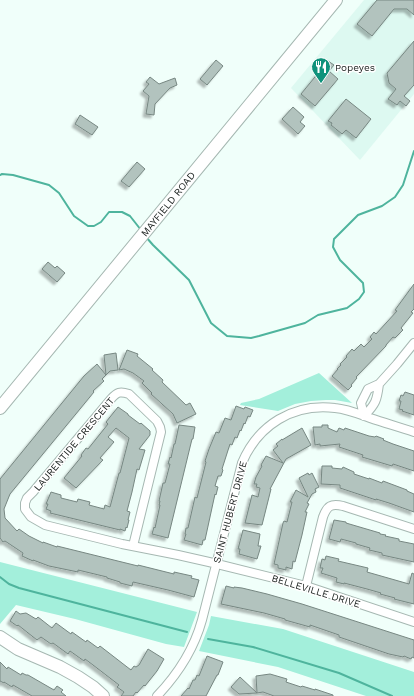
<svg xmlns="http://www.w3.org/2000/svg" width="414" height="696" viewBox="0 0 414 696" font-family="'Work Sans',sans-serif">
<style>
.built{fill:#ddf9f1}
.green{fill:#a3efdb}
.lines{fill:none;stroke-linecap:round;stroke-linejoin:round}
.stream{stroke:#4eb49d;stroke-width:2}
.building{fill:#b2c3be;stroke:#778782;filter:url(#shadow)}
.street-casing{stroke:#a6b8b2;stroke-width:10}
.secondary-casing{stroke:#a6b8b2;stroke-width:14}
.street{stroke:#fff;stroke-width:8}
.secondary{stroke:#fff;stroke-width:12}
.labels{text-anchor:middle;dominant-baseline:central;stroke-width:3;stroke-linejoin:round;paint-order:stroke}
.poi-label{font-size:10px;fill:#1a201e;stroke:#fff;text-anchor:start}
.street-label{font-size:10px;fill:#1a201e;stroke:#fff}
</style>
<defs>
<filter id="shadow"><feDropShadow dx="-3" dy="3" stdDeviation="1" flood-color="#0004"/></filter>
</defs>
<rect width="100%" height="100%" fill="#f0fffa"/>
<path class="built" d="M364,0H414V94L360,160L291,88Z"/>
<path class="green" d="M319,373L352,403L335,400H326L311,401L295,404L278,411L240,405L241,403L259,399Z
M0,562L197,612L184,647L166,644L75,619L16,605L0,624Z
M211,616L283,629L414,672V696H366L278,667L199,651L209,625Z"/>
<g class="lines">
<path class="stream" d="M0,175L2,174L13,175L49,185L59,193L74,216L88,226H94L101,222L109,212H122L130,216L141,230
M146,237L153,245L189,280L211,323L227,336L251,338L259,336L305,323L318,315L347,308L359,299L364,292L363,283L340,260L333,247L334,239L358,215L382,206L395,197L403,185L414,151
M0,577L9,584L19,588L187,632
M208,639L253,647L339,673L392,696"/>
</g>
<path class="building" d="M377,0H414V15L407,9H394L372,36L357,24Z
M414,41V85L404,96L410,101L406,106L400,101L397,105L388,99L396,89L389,83L387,73Z
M216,60L223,66L207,85L200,79Z
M328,61L334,65L329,71L338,79L315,106L301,94Z
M150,77L159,84L175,78L177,85L170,88L155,104L154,115L146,114L149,96L143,91L149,84L146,82Z
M346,99L371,119L356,138L346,130L342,134L331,125L332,123L328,121Z
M293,107L304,117L300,122L305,126L298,134L282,119Z
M80,115L98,127L92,135L75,124Z
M137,162L145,169L129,187L121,181Z
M48,262L55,268L57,266L65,273L57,282L42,269Z
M414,284V309L411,312L413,313L401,328L403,330L395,338L393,337L386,345V346L358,375L356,377L357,378L351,385L352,386L348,390L332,376L338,369H337L341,365L340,364L347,357L346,356L352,349L354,351L361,344L364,347L372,339L370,337L374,332L376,334L397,311L395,310Z
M127,350L138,354L137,356L153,369L152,370L163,380L162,382L186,405L190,403L196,414L177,423L173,414L151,394L152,393L142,383L144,381L133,373L124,369L119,370Z
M116,353L118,370L110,371L106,375L104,355Z
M97,364L106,375L102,379L104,381L93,391L94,392L10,494L4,509L5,518L17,531L19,529L29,536L43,543V542L57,547V546L138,566V565L174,574V572L192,576L191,578L199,580L194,597L168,590L133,582L132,586L120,583V582L107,578V577L78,570V572L49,566L33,560V561L22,556L23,553L5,541L3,542L0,538V479L84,376Z
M405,392L414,395V415L402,411L403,410L399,409L401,401H399L401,395L403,396Z
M236,406L244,409L245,407L253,410L250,417L248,416L245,424L244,423L241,431L240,430L237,438L235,437L232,445L230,444L222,469L223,470L221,476H218L215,486L218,487L216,495L215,494L205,540H203L202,545L184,540L186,534H185L186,528H188L195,497L197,498L206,462L205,461L209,449L216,432L219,433L225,418L231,420Z
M118,407L128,414V415L140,424L141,423L150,431V435L139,449L145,450L139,470L137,469L132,492L127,511L130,512L128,520H129L127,528L126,527L125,531L120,529V530L50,513L51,511L46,509L48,504H46L51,492L61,495V498L77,502L78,499L90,502L89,505L104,509L105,505L110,507L119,473H120L129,438L116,428L108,437L114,442L100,458L103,460L76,488L64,478L82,456L81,455L86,448L88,449L108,424L106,422Z
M179,425L195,427L193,439H192L168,538L152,534L154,527L155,528L160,505H159L160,501H159L163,483H165L170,464H168L170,457L171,458L174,444H175Z
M322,425H328V428L337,432L339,428L344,430L345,428L369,436L375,437L376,436L384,439L383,440L393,444L414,451V471L393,464L392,466L362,457L363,455L339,447L340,444L320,446V444L315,445L313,427H322Z
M302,428L311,445L286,459L270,489H271L262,525L245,523L252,495L258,497L260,488L256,487L257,484H254L256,477L262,466L261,465L266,456L283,463L273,450L278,446L276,444L282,439V440Z
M322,466H332V468L342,469L343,467L354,472V474L369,479V478L382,483L383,481L407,490V491L414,494V512L389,503L376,499V500L340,488V485L321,484Z
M308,473L309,475L312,473L319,487L315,489L316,492L312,494L307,503L309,504L305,512H307L302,535L295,562L293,561L292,569L286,567V570L278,568V565L274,564L283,523L284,521L287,522L292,502H290L296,490L308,497L299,478Z
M334,520L346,522V523L380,533V534L386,535L385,536L399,539V541L414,544V562L382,555V553L369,550L370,548L356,544V543L341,539L340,542L329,539Z
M243,530L260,534L258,546H261L257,559L239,554L240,549H238Z
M326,556L339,559L338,561L368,568L367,572L409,584L412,573L414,574V604L394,599L395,598L380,594L381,593L367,589L344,583V584L336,582L337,578L321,573L323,568H320L322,559L325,560Z
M226,586L234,588V587L242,588L267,594L302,604L414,640V658L412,657L411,659L404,656L403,657L389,654L339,637V635L310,625V627L285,620V619L264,613L221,604Z
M16,611L20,614L26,613L36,619L38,617L52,628L56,623L71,634L72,632L86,642L87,640L98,648L100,646L131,670L134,666L136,667L139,665L148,649L164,659L157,671L145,686L144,685L137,693L136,692L133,696H121L124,692L117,687L119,685L93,665L85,659L84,661L70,651L68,654L53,643L51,644L41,637L37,640L18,625L17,626L10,621Z
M207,656L223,662L218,675H217L206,696H181L188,688L189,689L193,680H195L197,675L199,676Z
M0,662L7,669L8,667L21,675L22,673L26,675H28L54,690L57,686L63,690L61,692L66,696H32L13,685L12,687L4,682V683L0,681Z
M270,674L287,679L286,682L301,687L302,686L315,690V689L333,695V696H274L263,692L257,693L256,676Z
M240,677L257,693L239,694L231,687Z"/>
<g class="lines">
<defs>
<path id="street" d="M364,416L361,403L368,389L379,384L397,364L414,343
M364,416C376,404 377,400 379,384
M133,546L161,432L160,427L157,421L129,394C120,391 117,392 111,399L33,492L27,498L25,503V509L31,517L45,525L122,544L178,555L209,562L306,586L414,622
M306,586L323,517C327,506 331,503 343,506L414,529
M157,696C178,674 194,649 202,620L242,463C258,425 293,403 335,408C347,409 359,414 370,418C385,423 399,427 414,432"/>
<path id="secondary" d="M0,408L336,0
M0,637L18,649L60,667L78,677L93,687L103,696"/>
</defs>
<use href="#street" class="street-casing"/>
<use href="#secondary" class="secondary-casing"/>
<use href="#street" class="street"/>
<use href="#secondary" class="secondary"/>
</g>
<defs>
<symbol id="restaurant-pin" viewBox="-11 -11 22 30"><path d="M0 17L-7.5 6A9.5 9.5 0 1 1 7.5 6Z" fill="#0f927b" stroke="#fff"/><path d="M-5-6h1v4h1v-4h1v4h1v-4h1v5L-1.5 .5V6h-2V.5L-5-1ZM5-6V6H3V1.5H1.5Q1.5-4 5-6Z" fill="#fff"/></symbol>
</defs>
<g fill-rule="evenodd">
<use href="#restaurant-pin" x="310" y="56" width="22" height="30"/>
</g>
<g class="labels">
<g class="poi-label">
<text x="335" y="67">Popeyes</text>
</g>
<g class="street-label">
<text transform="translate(168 204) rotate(-51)">MAYFIELD ROAD</text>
<text transform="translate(74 444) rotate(-50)">LAURENTIDE CRESCENT</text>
<text transform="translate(230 512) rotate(-75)">SAINT HUBERT DRIVE</text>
<text transform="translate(316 591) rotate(17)">BELLEVILLE DRIVE</text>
</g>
</g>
</svg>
